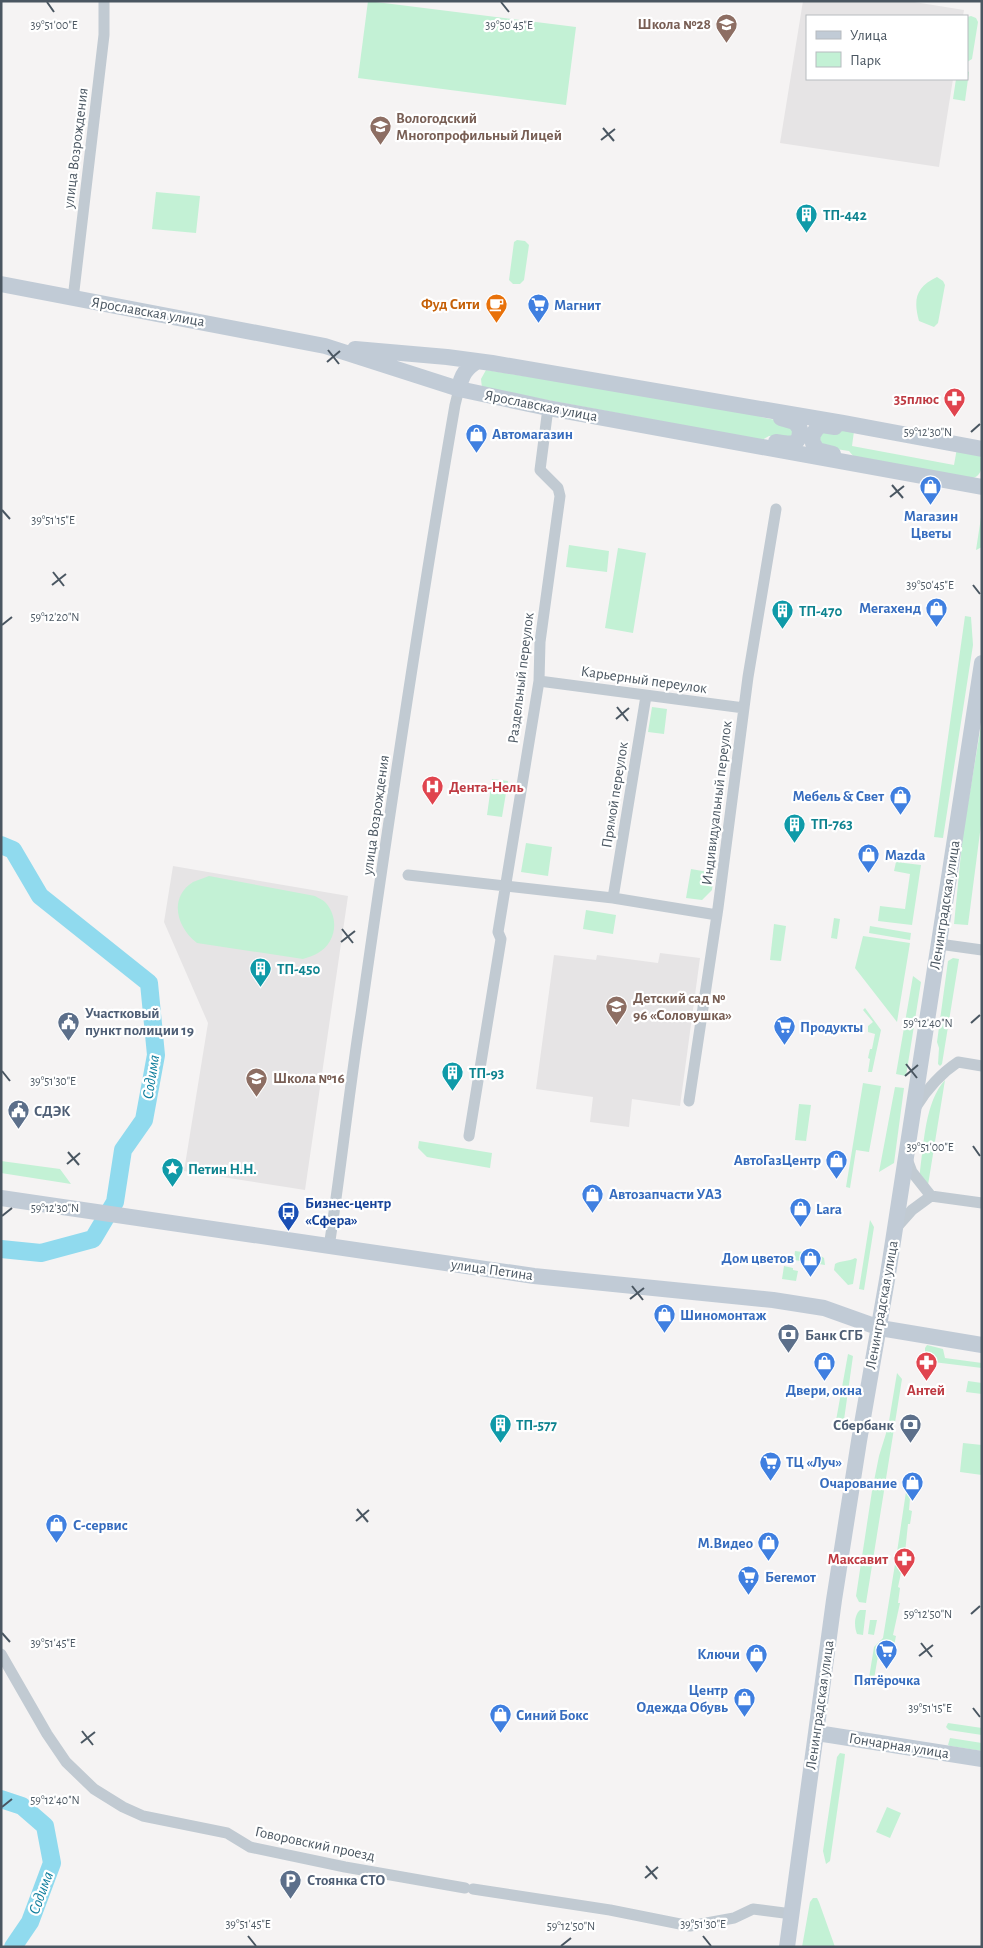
<svg xmlns="http://www.w3.org/2000/svg" width="983" height="1948" viewBox="0 0 983 1948" font-family="'Alegreya Sans',sans-serif">
<style>
.education{fill:#e6e4e5}
.green{fill:#c3f1d5}
.lines{fill:none;stroke-linecap:round;stroke-linejoin:round}
.river{stroke:#90daee;stroke-width:18}
.street{stroke:#c1cad2;stroke-width:11}
.secondary{stroke:#c1cbd6;stroke-width:16}
.ticks{fill:none;stroke:#4a5661;stroke-width:2}
.labels{text-anchor:middle;dominant-baseline:central;stroke-width:4.5;stroke-linejoin:round;paint-order:stroke}
.education-label{font-size:15px;font-weight:bold;fill:#785e54;stroke:#fff;text-anchor:start}
.street-label{font-size:15px;fill:#4a5661;stroke:#fff}
.culture-label{font-size:15px;font-weight:bold;fill:#0d838f;stroke:#fff;text-anchor:start}
.food-label{font-size:15px;font-weight:bold;fill:#c56008;stroke:#fff;text-anchor:end}
.shop-label{font-size:15px;font-weight:bold;fill:#366cbe;stroke:#fff;text-anchor:start}
.health-label{font-size:15px;font-weight:bold;fill:#be3a42;stroke:#fff;text-anchor:end}
.service-label{font-size:15px;font-weight:bold;fill:#4e5e75;stroke:#fff;text-anchor:start}
.transit-label{font-size:15px;font-weight:bold;fill:#164399;stroke:#fff;text-anchor:start}
.water-label{font-size:16px;font-style:italic;fill:#0c7c9b;stroke:#fff}
.ticks-label{font-size:12px;text-anchor:middle;fill:#4a5661;stroke:#fff;stroke-width:4.5;stroke-linejoin:round;paint-order:stroke}
</style>
<rect width="100%" height="100%" fill="#f5f3f3"/>
<path class="education" d="M803,1H908L964,10L963,16H807V79H953L939,167L780,143Z
M173,866L348,896L305,1190L184,1171L208,1023L164,922Z
M660,953L700,958L680,1106L632,1099L629,1127L590,1122L593,1097L536,1089L554,955L596,960L597,955L658,963Z"/>
<path class="green" d="M368,1L576,27L566,105L358,78Z
M971,16L976,18L978,22L972,59L967,62V17Z
M967,71L969,72L965,101L953,99L956,79H967Z
M156,192L200,196L196,233L152,229Z
M517,240L525,241L529,245L524,280L520,284H513L509,280L514,242Z
M937,277L943,281L945,285L938,323L934,327L919,321C913,299 916,287 937,277Z
M486,370L757,412L761,417L790,423L795,427L789,440L769,436L762,440L482,388L481,379Z
M844,429L854,431L852,446L954,465L957,448L980,455C983,463 983,475 973,478L854,457L849,451L823,447L818,433Z
M982,511V547L976,550Z
M569,545L609,551L607,572L566,567Z
M618,548L646,553L633,633L605,628Z
M965,616L971,617L973,645L943,838L934,837Z
M652,707L667,709L664,734L648,732Z
M982,720V817L968,925L954,924L963,833Z
M492,779L508,781L502,817L487,815Z
M526,843L552,847L548,876L521,872Z
M896,862L921,865L912,925L878,921L880,906L905,909L910,874L894,871Z
M691,869L714,873L712,890L702,900L686,898Z
M209,876L315,896C318,898 323,900 325,902C340,918 336,943 318,953C313,956 308,957 303,959L197,943C177,928 168,898 193,882C198,880 204,878 209,876Z
M586,910L616,915L613,934L583,929Z
M834,918L840,919L837,939L831,938Z
M774,924L786,926L781,961L770,960Z
M870,926L911,933L910,940L869,933Z
M863,936L910,943L897,1022L855,968Z
M953,958L959,959L942,1064L940,1066L938,1064L939,1048L937,1042L948,961Z
M913,976L921,982L906,1076L896,1074Z
M865,1008L881,1030L872,1072H868L870,1059L868,1058L870,1049H872L875,1034L868,1032V1026L873,1022L863,1010Z
M945,1080L928,1185L920,1174V1171C924,1143 925,1102 945,1080Z
M863,1083L881,1086L869,1152L856,1150L850,1188L846,1187Z
M895,1087L904,1088L894,1163L879,1172Z
M799,1104L811,1105L806,1141L795,1140Z
M419,1141L492,1153L490,1168L427,1157L418,1148Z
M1,1161L60,1169L71,1184L1,1173Z
M870,1220L874,1227L864,1290L859,1289Z
M795,1251L818,1254L824,1258L825,1265L794,1260Z
M855,1258L857,1259L853,1284L848,1285L834,1270L835,1264C841,1260 849,1262 855,1258Z
M784,1266L793,1268V1270L798,1271L796,1281L782,1279Z
M927,1345L943,1349L945,1358L982,1363V1368L925,1361V1348Z
M848,1354L853,1356L843,1427L841,1429L835,1426Z
M897,1373L902,1379L866,1603L859,1602L856,1596L872,1491L879,1456L888,1427Z
M968,1381L982,1383V1394L966,1392Z
M963,1443L982,1445V1475L960,1472Z
M907,1485L911,1486L909,1510L912,1511L910,1524H908L905,1553L897,1552Z
M896,1558L904,1559L898,1587L900,1588L898,1603H900L893,1635L896,1636L894,1646L880,1644L873,1685L868,1684L874,1647L883,1638Z
M860,1610H866L863,1635L857,1634C854,1627 854,1615 860,1610Z
M870,1620H877L874,1635L868,1634Z
M948,1723L982,1728V1735L949,1730L946,1727Z
M950,1738L982,1743V1751L950,1746L948,1745Z
M840,1753L845,1754L844,1763L830,1861L826,1864L823,1851L837,1757Z
M887,1807L901,1813L890,1838L876,1832Z
M813,1898H817L819,1902L835,1947H802L810,1902Z"/>
<g class="lines">
<path class="river" d="M1,845L13,850L40,896L149,983L156,1055L144,1120L123,1150L115,1202L93,1239L41,1253L1,1249
M1,1799L22,1806L45,1826L52,1863L30,1922L13,1947"/>
<path class="street" d="M73,299L104,35V1
M539,681L744,708
M408,875L613,898L717,915
M613,898L646,696
M939,944L982,950
M689,1101L718,908L748,677L776,509
M916,1107C927,1089 940,1074 958,1062L982,1066
M469,1136L501,939L498,932L539,681L540,642L560,496L558,488L540,470L548,408
M907,1159L912,1172L931,1196L982,1203
M896,1228L912,1210L931,1196
M329,1247C341,1169 349,1091 361,1014C390,810 420,607 455,405L459,389
M1,1654L47,1734L66,1762L94,1789L123,1807L143,1816L227,1833L250,1847L345,1867L465,1888
M473,1889L610,1910L690,1926L734,1918L753,1909L792,1914"/>
<path class="secondary" d="M1,284L325,346L459,389L548,408L982,487
M355,349L447,357L492,363L843,423L982,449
M459,389C461,376 466,367 478,361
M776,442C790,444 800,447 800,429L795,422L781,418
M833,454L817,450L813,443L812,436L817,428L822,425L835,427
M1,1198L534,1276L773,1300L824,1308L880,1328L982,1345
M817,1733L982,1759
M787,1947L834,1600L859,1441L888,1274L982,663"/>
</g>
<path class="ticks" d="M47,2L54,12M501,2L509,12M603,128L614,141M601,140L615,129M328,350L339,364M327,362L340,351M971,432L980,424M892,485L903,498M890,497L904,486M2,510L10,519M53,572L64,586M52,585L66,574M973,585L980,594M2,625L12,617M617,707L628,721M616,719L629,708M342,929L353,943M341,942L355,931M971,1023L980,1015M906,1064L917,1078M2,1071L10,1081M905,1076L918,1065M973,1146L980,1156M68,1152L79,1165M67,1164L80,1153M2,1216L12,1208M632,1286L643,1300M630,1299L644,1288M357,1509L368,1522M356,1521L369,1510M971,1614L980,1606M2,1633L10,1642M921,1643L932,1657M919,1656L933,1645M973,1708L980,1717M82,1731L93,1745M81,1743L95,1732M2,1807L12,1799M646,1866L657,1879M645,1878L658,1867M248,1936L256,1946M703,1936L711,1946M561,1946L571,1938"/>
<defs>
<symbol id="school-pin" viewBox="-11 -11 22 30"><path d="M0 17L-7.5 6A9.5 9.5 0 1 1 7.5 6Z" fill="#8d6e63" stroke="#fff"/><path d="M0-5L7-2L0 1L-7-2ZM-4 1L0 2.5L4 1V4Q0 6-4 4Z" fill="#fff"/></symbol>
<symbol id="building-pin" viewBox="-11 -11 22 30"><path d="M0 17L-7.5 6A9.5 9.5 0 1 1 7.5 6Z" fill="#0f9aa8" stroke="#fff"/><path d="M-4-6H4V6H1V3H-1V6H-4ZM-2.5-4.3h1.7v1.8h-1.7ZM.8-4.3h1.7v1.8H.8ZM-2.5-1h1.7V.8h-1.7ZM.8-1h1.7V.8H.8Z" fill="#fff"/></symbol>
<symbol id="cafe-pin" viewBox="-11 -11 22 30"><path d="M0 17L-7.5 6A9.5 9.5 0 1 1 7.5 6Z" fill="#e8710a" stroke="#fff"/><path d="M-5.5-4.5H6V0H3Q3 3.5 0 3.5H-2.5Q-5.5 3.5-5.5 0ZM3-3.2v2h1.7v-2ZM-6 4.5H4V6H-6Z" fill="#fff"/></symbol>
<symbol id="supermarket-pin" viewBox="-11 -11 22 30"><path d="M0 17L-7.5 6A9.5 9.5 0 1 1 7.5 6Z" fill="#3f7fe0" stroke="#fff"/><path d="M-6-5.5h2.5l.6 2H6L4.5 2H-2.5L-4.4-4H-6ZM-1.5 3.2a1.3 1.3 0 1 0 .1 0ZM3 3.2a1.3 1.3 0 1 0 .1 0Z" fill="#fff"/></symbol>
<symbol id="pharmacy-pin" viewBox="-11 -11 22 30"><path d="M0 17L-7.5 6A9.5 9.5 0 1 1 7.5 6Z" fill="#e0444e" stroke="#fff"/><path d="M-2-6h4v4h4v4h-4v4h-4v-4h-4v-4h4Z" fill="#fff"/></symbol>
<symbol id="shop-pin" viewBox="-11 -11 22 30"><path d="M0 17L-7.5 6A9.5 9.5 0 1 1 7.5 6Z" fill="#3f7fe0" stroke="#fff"/><path d="M-5-2.5h2.3a2.7 3.5 0 0 1 5.4 0H5L5.5 6h-11ZM-1.5-2.5h3a1.5 2.3 0 0 0-3 0Z" fill="#fff"/></symbol>
<symbol id="hospital-pin" viewBox="-11 -11 22 30"><path d="M0 17L-7.5 6A9.5 9.5 0 1 1 7.5 6Z" fill="#e0444e" stroke="#fff"/><path d="M-5-5h3v3.5h4V-5h3V5h-3V1.5h-4V5h-3Z" fill="#fff"/></symbol>
<symbol id="civic-pin" viewBox="-11 -11 22 30"><path d="M0 17L-7.5 6A9.5 9.5 0 1 1 7.5 6Z" fill="#5c6f8a" stroke="#fff"/><path d="M-.6-6.5H3V-4.5H.6V-3L4-1V1h2V6H-6V1h2V-1L-.6-3ZM-1.2 2.5V6h2.4V2.5Z" fill="#fff"/></symbol>
<symbol id="sight-pin" viewBox="-11 -11 22 30"><path d="M0 17L-7.5 6A9.5 9.5 0 1 1 7.5 6Z" fill="#0f9aa8" stroke="#fff"/><path d="M0-6L1.8-2.2L6-1.7L2.9 1.2L3.7 5.4L0 3.3L-3.7 5.4L-2.9 1.2L-6-1.7L-1.8-2.2Z" fill="#fff"/></symbol>
<symbol id="bus-pin" viewBox="-11 -11 22 30"><path d="M0 17L-7.5 6A9.5 9.5 0 1 1 7.5 6Z" fill="#1a4fb4" stroke="#fff"/><path d="M-5-6H5V4H4V6H2V4H-2V6H-4V4H-5ZM-3.5-4V0h7V-4ZM-3.5 1.2v1.5H-2V1.2ZM2 1.2v1.5H3.5V1.2Z" fill="#fff"/></symbol>
<symbol id="bank-pin" viewBox="-11 -11 22 30"><path d="M0 17L-7.5 6A9.5 9.5 0 1 1 7.5 6Z" fill="#5c6f8a" stroke="#fff"/><path d="M-6-4H6V4H-6ZM0-2.3a2.3 2.3 0 1 0 0 4.6a2.3 2.3 0 1 0 0-4.6Z" fill="#fff"/></symbol>
<symbol id="parking-pin" viewBox="-11 -11 22 30"><path d="M0 17L-7.5 6A9.5 9.5 0 1 1 7.5 6Z" fill="#5c6f8a" stroke="#fff"/><path d="M-3.5-5.5H1a3.5 3.5 0 0 1 0 7H-1V5.5H-3.5ZM-1-3.4V-.6H.8a1.4 1.4 0 0 0 0-2.8Z" fill="#fff"/></symbol>
</defs>
<g fill-rule="evenodd">
<use href="#school-pin" x="714" y="12" width="25" height="34"/>
<use href="#school-pin" x="368" y="114" width="25" height="34"/>
<use href="#building-pin" x="794" y="202" width="25" height="34"/>
<use href="#cafe-pin" x="484" y="292" width="25" height="34"/>
<use href="#supermarket-pin" x="526" y="292" width="25" height="34"/>
<use href="#pharmacy-pin" x="942" y="386" width="25" height="34"/>
<use href="#shop-pin" x="464" y="422" width="25" height="34"/>
<use href="#shop-pin" x="918" y="474" width="25" height="34"/>
<use href="#shop-pin" x="924" y="596" width="25" height="34"/>
<use href="#building-pin" x="770" y="598" width="25" height="34"/>
<use href="#hospital-pin" x="420" y="774" width="25" height="34"/>
<use href="#shop-pin" x="888" y="784" width="25" height="34"/>
<use href="#building-pin" x="782" y="812" width="25" height="34"/>
<use href="#shop-pin" x="856" y="842" width="25" height="34"/>
<use href="#building-pin" x="248" y="956" width="25" height="34"/>
<use href="#school-pin" x="604" y="994" width="25" height="34"/>
<use href="#civic-pin" x="56" y="1010" width="25" height="34"/>
<use href="#supermarket-pin" x="772" y="1014" width="25" height="34"/>
<use href="#building-pin" x="440" y="1060" width="25" height="34"/>
<use href="#school-pin" x="244" y="1066" width="25" height="34"/>
<use href="#civic-pin" x="6" y="1098" width="25" height="34"/>
<use href="#shop-pin" x="824" y="1148" width="25" height="34"/>
<use href="#sight-pin" x="160" y="1156" width="25" height="34"/>
<use href="#shop-pin" x="580" y="1182" width="25" height="34"/>
<use href="#shop-pin" x="788" y="1196" width="25" height="34"/>
<use href="#bus-pin" x="276" y="1200" width="25" height="34"/>
<use href="#shop-pin" x="798" y="1246" width="25" height="34"/>
<use href="#shop-pin" x="652" y="1302" width="25" height="34"/>
<use href="#bank-pin" x="776" y="1322" width="25" height="34"/>
<use href="#shop-pin" x="812" y="1350" width="25" height="34"/>
<use href="#pharmacy-pin" x="914" y="1350" width="25" height="34"/>
<use href="#building-pin" x="488" y="1412" width="25" height="34"/>
<use href="#bank-pin" x="898" y="1412" width="25" height="34"/>
<use href="#supermarket-pin" x="758" y="1450" width="25" height="34"/>
<use href="#shop-pin" x="900" y="1470" width="25" height="34"/>
<use href="#shop-pin" x="44" y="1512" width="25" height="34"/>
<use href="#shop-pin" x="756" y="1530" width="25" height="34"/>
<use href="#pharmacy-pin" x="892" y="1546" width="25" height="34"/>
<use href="#supermarket-pin" x="736" y="1564" width="25" height="34"/>
<use href="#supermarket-pin" x="874" y="1638" width="25" height="34"/>
<use href="#shop-pin" x="744" y="1642" width="25" height="34"/>
<use href="#shop-pin" x="732" y="1686" width="25" height="34"/>
<use href="#shop-pin" x="488" y="1702" width="25" height="34"/>
<use href="#parking-pin" x="278" y="1868" width="25" height="34"/>
</g>
<g class="labels">
<g class="education-label">
<text x="711" y="24" text-anchor="end">Школа №28</text>
<text x="396" y="118">Вологодский<tspan x="396" dy="17">Многопрофильный Лицей</tspan></text>
<text x="633" y="998">Детский сад №<tspan x="633" dy="17">96 «Соловушка»</tspan></text>
<text x="273" y="1078">Школа №16</text>
</g>
<g class="street-label">
<text transform="translate(76 148) rotate(-83)">улица Возрождения</text>
<text transform="translate(148 312) rotate(10)">Ярославская улица</text>
<text transform="translate(541 406) rotate(11)">Ярославская улица</text>
<text transform="translate(521 678) rotate(-83)">Раздельный переулок</text>
<text transform="translate(644 680) rotate(8)">Карьерный переулок</text>
<text transform="translate(615 795) rotate(-81)">Прямой переулок</text>
<text transform="translate(717 803) rotate(-83)">Индивидуальный переулок</text>
<text transform="translate(376 815) rotate(-82)">улица Возрождения</text>
<text transform="translate(945 905) rotate(-81)">Ленинградская улица</text>
<text transform="translate(492 1270) rotate(8)">улица Петина</text>
<text transform="translate(882 1305) rotate(-80)">Ленинградская улица</text>
<text transform="translate(820 1705) rotate(-82)">Ленинградская улица</text>
<text transform="translate(899 1746) rotate(9)">Гончарная улица</text>
<text transform="translate(315 1844) rotate(12)">Говоровский проезд</text>
</g>
<g class="culture-label">
<text x="823" y="215">ТП-442</text>
<text x="799" y="611">ТП-470</text>
<text x="811" y="824">ТП-763</text>
<text x="277" y="969">ТП-450</text>
<text x="469" y="1073">ТП-93</text>
<text x="188" y="1169">Петин Н.Н.</text>
<text x="516" y="1425">ТП-577</text>
</g>
<g class="food-label">
<text x="480" y="304">Фуд Сити</text>
</g>
<g class="shop-label">
<text x="554" y="305">Магнит</text>
<text x="492" y="434">Автомагазин</text>
<text x="931" y="516" text-anchor="middle">Магазин<tspan x="931" dy="17">Цветы</tspan></text>
<text x="921" y="608" text-anchor="end">Мегахенд</text>
<text x="884" y="796" text-anchor="end">Мебель &amp; Свет</text>
<text x="885" y="855">Mazda</text>
<text x="800" y="1027">Продукты</text>
<text x="821" y="1160" text-anchor="end">АвтоГазЦентр</text>
<text x="609" y="1194">Автозапчасти УАЗ</text>
<text x="816" y="1209">Lara</text>
<text x="794" y="1258" text-anchor="end">Дом цветов</text>
<text x="680" y="1315">Шиномонтаж</text>
<text x="824" y="1390" text-anchor="middle">Двери, окна</text>
<text x="786" y="1462">ТЦ «Луч»</text>
<text x="897" y="1483" text-anchor="end">Очарование</text>
<text x="73" y="1525">С-сервис</text>
<text x="753" y="1543" text-anchor="end">М.Видео</text>
<text x="765" y="1577">Бегемот</text>
<text x="740" y="1654" text-anchor="end">Ключи</text>
<text x="887" y="1680" text-anchor="middle">Пятёрочка</text>
<text x="728" y="1690" text-anchor="end">Центр<tspan x="728" dy="17">Одежда Обувь</tspan></text>
<text x="516" y="1715">Синий Бокс</text>
</g>
<g class="health-label">
<text x="939" y="399">35плюс</text>
<text x="449" y="787" text-anchor="start">Дента-Нель</text>
<text x="926" y="1390" text-anchor="middle">Антей</text>
<text x="888" y="1559">Максавит</text>
</g>
<g class="service-label">
<text x="85" y="1013">Участковый<tspan x="85" dy="17">пункт полиции 19</tspan></text>
<text x="34" y="1111">СДЭК</text>
<text x="805" y="1335">Банк СГБ</text>
<text x="894" y="1425" text-anchor="end">Сбербанк</text>
<text x="307" y="1880">Стоянка СТО</text>
</g>
<g class="transit-label">
<text x="305" y="1203">Бизнес-центр<tspan x="305" dy="17">«Сфера»</tspan></text>
</g>
<g class="water-label">
<text transform="translate(151 1077) rotate(-81)">Содима</text>
<text transform="translate(41 1893) rotate(-70)">Содима</text>
</g>
</g>
<g class="ticks-label">
<text x="54" y="29">39°51'00"E</text>
<text x="509" y="29">39°50'45"E</text>
<text x="928" y="436">59°12'30"N</text>
<text x="53" y="524">39°51'15"E</text>
<text x="930" y="589">39°50'45"E</text>
<text x="55" y="621">59°12'20"N</text>
<text x="928" y="1027">59°12'40"N</text>
<text x="53" y="1085">39°51'30"E</text>
<text x="930" y="1151">39°51'00"E</text>
<text x="55" y="1212">59°12'30"N</text>
<text x="928" y="1618">59°12'50"N</text>
<text x="53" y="1647">39°51'45"E</text>
<text x="930" y="1712">39°51'15"E</text>
<text x="55" y="1804">59°12'40"N</text>
<text x="248" y="1928">39°51'45"E</text>
<text x="703" y="1928">39°51'30"E</text>
<text x="571" y="1930">59°12'50"N</text>
</g>
<rect width="983" height="1948" fill="none" stroke="#4a5661" stroke-width="5"/>
<rect x="806" y="15" width="162" height="65" fill="#ffffff" stroke="#b7bbc0"/>
<rect x="816" y="31" width="25" height="8" fill="#c1cbd6" stroke="#b7bbc0"/>
<text x="850" y="40" font-size="15" fill="#4a5661">Улица</text>
<rect x="816" y="52" width="25" height="15" fill="#c3f1d5" stroke="#b7bbc0"/>
<text x="850" y="65" font-size="15" fill="#4a5661">Парк</text>
</svg>
